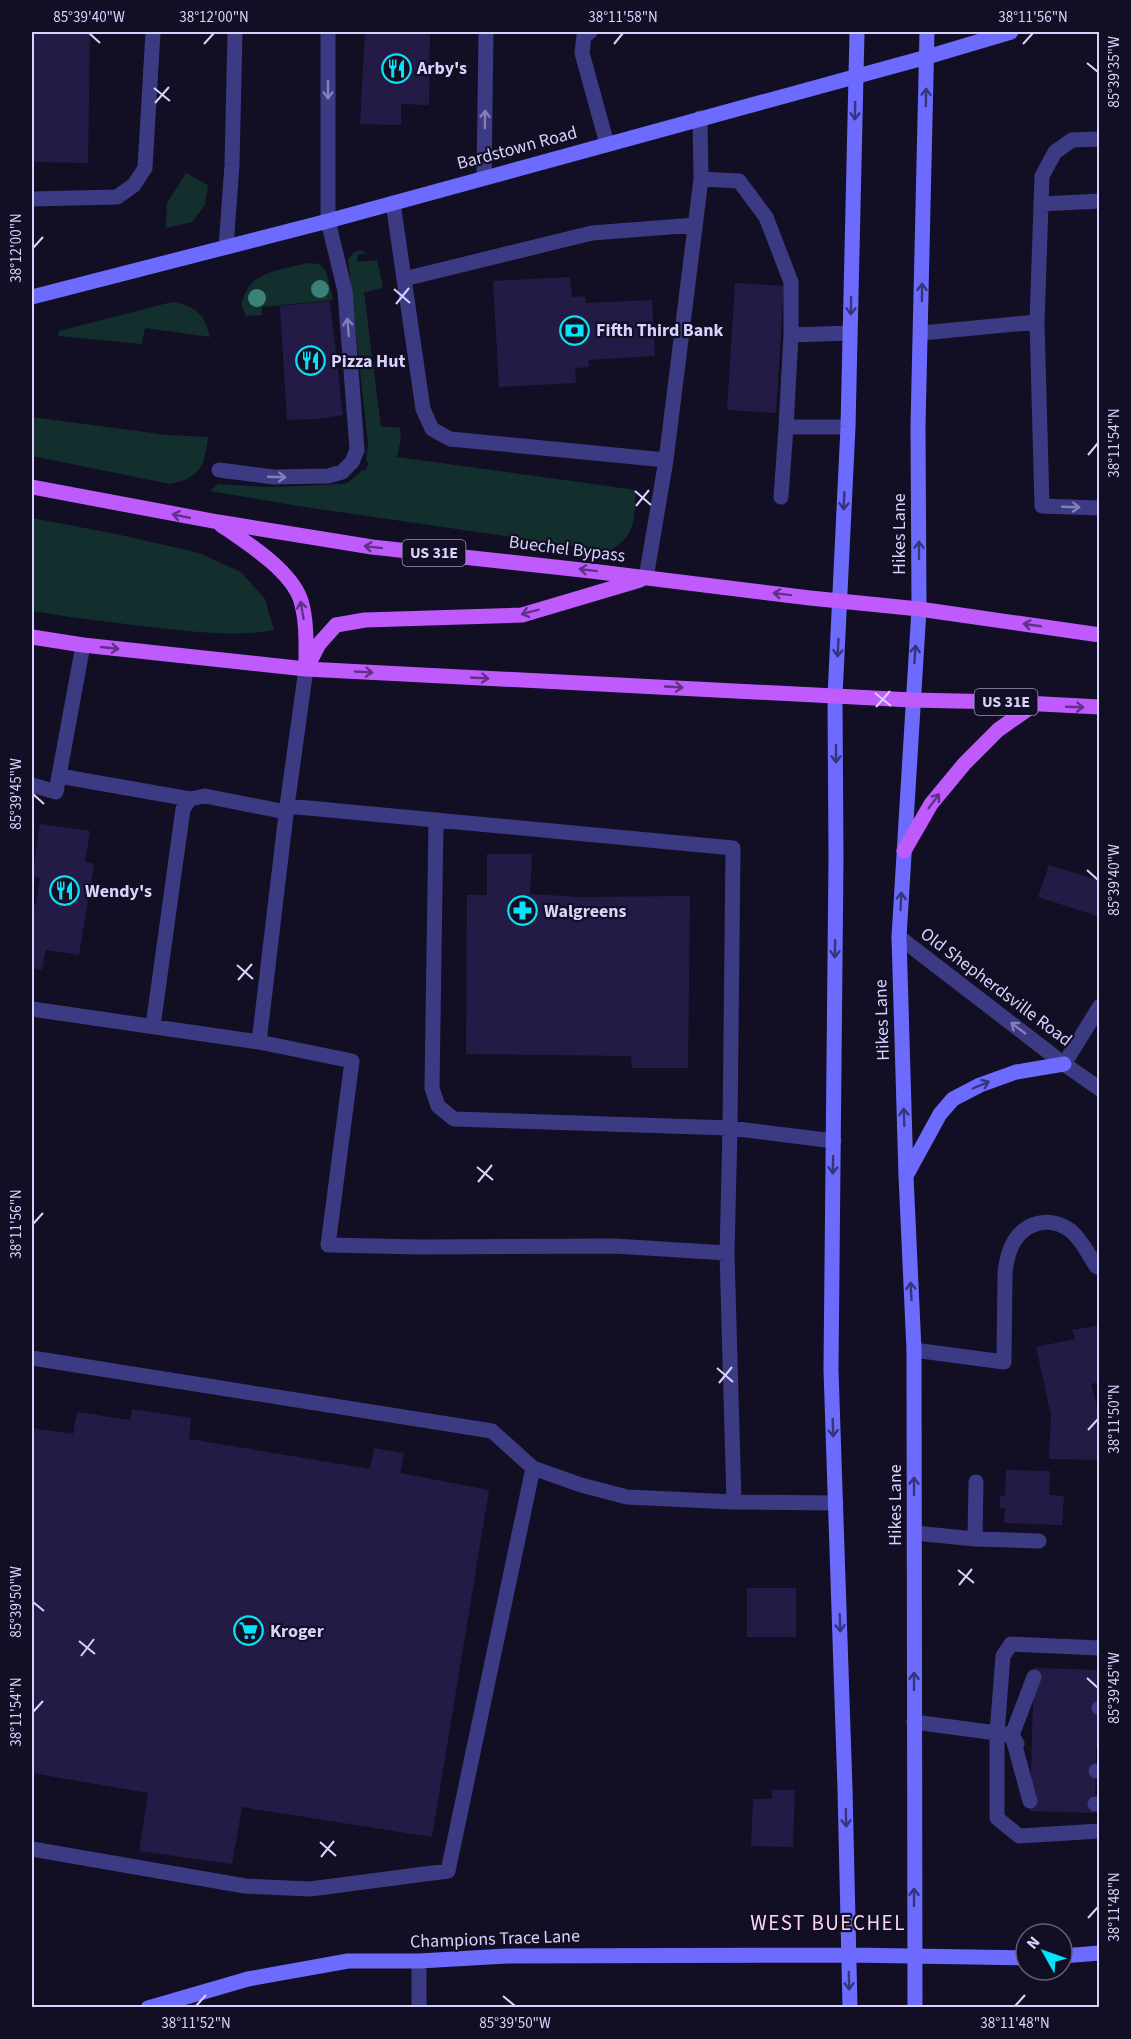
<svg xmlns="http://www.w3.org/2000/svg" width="1131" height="2039" viewBox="0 0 1131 2039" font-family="'Source Sans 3',sans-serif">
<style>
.green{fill:#122e2d}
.building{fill:#231b45}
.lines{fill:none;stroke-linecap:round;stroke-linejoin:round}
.lane{stroke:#3c3a83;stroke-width:15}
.street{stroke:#3c3a83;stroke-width:15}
.secondary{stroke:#6d6bfd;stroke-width:15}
.primary{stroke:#bf5bfd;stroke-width:15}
.tree{fill:#3c8178}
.oneway{stroke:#827fba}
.oneway2{stroke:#36347b}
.oneway3{stroke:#603186}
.ticks{fill:none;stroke:#d7d3fe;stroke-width:2}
.labels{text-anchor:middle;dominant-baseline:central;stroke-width:4.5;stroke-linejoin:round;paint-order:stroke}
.shield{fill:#120f24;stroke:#9c98bd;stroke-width:1.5}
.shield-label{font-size:16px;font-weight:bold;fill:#d7d3fe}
.poi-label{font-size:18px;font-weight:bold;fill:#d7d3fe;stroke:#120f24;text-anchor:start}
.street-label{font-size:18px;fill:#d7d3fe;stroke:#120f24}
.quarter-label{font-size:21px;letter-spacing:1.5px;fill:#fed5f0;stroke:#120f24}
.neatline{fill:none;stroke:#d7d3fe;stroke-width:2}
.ticks-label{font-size:15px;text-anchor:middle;fill:#d7d3fe}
</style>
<rect width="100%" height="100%" fill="#120f24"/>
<path class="green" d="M186,173L208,185L205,205L192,222L166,228L167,203Z
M359,250L367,253L357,255L358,262L377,260L383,286L380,289L364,292L381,427H399C403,436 399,447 397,457L636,490C634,518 637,537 608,551L298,506L210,491L218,484L270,487L342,484L349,482L362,470L365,471L369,463L366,462L368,444L348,259L354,252Z
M308,263L319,264L326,271L333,300L262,307V315L246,316L241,303C244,297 246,290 250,285C263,270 290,268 308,263Z
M175,302C197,307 205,315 210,337L145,328L142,344L58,336L59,331L168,303Z
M32,417L167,435L208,437C204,467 201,477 170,484L32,456Z
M32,518L116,534L199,553L241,572L265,599L274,630C236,637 197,632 159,628C117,623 74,618 32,611Z"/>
<path class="building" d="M32,32H90L88,163L32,162Z
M365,32H430L429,105L401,104V125L360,124Z
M570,277L572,297L585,296L586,303L652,300L655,356L588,360L589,367L575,368L576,383L499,387L493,281Z
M735,283L784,286L776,413L727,410Z
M330,301L343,415L316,419L287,420L280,306Z
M40,824L90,831L85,862L94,864L79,955L46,950L42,970L32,968V904L36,905L40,878L32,877Z
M487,854H532L530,894L580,897L690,896L688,1068H632L631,1056L466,1054L467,895H487Z
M1049,865L1100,881V917L1038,897Z
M1100,1325V1382L1091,1384L1100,1419V1460L1049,1459L1051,1416L1036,1347L1075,1339L1072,1330Z
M132,1409L191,1418L189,1439L370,1469L374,1448L404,1453L400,1473L489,1490L432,1837L242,1807L232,1864L139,1851L148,1793L32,1773V1428L73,1434L77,1412L130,1420Z
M1006,1470L1050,1471L1049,1495L1064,1496L1062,1525L1004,1523L1005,1508H1000V1496H1005Z
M747,1588H796V1637H747Z
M1034,1668L1100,1670V1747H1096L1095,1813L1030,1811Z
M772,1790H795L793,1847L751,1846L753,1799H772Z"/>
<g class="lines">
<path class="lane" d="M590,32L584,36L582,53L607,144
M484,178L486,32
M701,179L739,181L766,217L791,282V335
M32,199L117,197L134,185L145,168L153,32
M393,203L423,409L432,429L450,439L666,460L646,578
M1041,204L1100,201
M226,247L232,165L235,32
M404,279L592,233L695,225
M1037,322L1042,506L1100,508
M922,333L1037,322L1042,176L1055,152L1072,140L1100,139
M786,427L791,335L850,333
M666,460L701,179L700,118
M219,470L274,477L328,476L342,472L352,462L357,450L345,291L328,221V32
M781,497L786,427H848
M59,776L190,799
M32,785L56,792L83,645
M287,806L733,848L730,1128L727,1253L734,1502
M436,820L432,1088L438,1106L454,1119L730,1128L834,1141
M32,1009L259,1042L287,806L306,669
M153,1026L183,809L190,799L205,796L286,812
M259,1042L352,1061L328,1245L421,1247L614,1246L727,1253
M1064,1064L1100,1006
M914,1350L1004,1362L1005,1273C1006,1265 1007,1257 1010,1250C1020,1223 1049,1214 1071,1231C1082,1240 1088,1254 1096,1266L1100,1268
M32,1358L492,1431L533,1468L581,1485L627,1497L734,1502L836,1503
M915,1533L975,1539L1039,1541
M975,1539L976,1482
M1099,1708H1100
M914,1722L997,1733V1818L1019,1836L1100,1831
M1017,1744L1012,1735L1034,1677
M1096,1771H1100
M1030,1801L1012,1735L997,1733L1003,1656L1011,1644L1100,1648
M1095,1804H1100
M32,1849L245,1886L310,1889L448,1871L533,1468"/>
<path class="street" d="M899,937L1064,1064L1100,1089
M419,2008V1961"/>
<path class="secondary" d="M32,297L328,221L927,57L1011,32
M906,1176L940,1114L953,1099L980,1085L1016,1072L1064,1064
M1062,1956L1100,1953
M148,2008L248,1979L348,1961H419L507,1956L849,1955L1026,1958
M850,2008L845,1789L831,1370L836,859L835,696L848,427L857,32
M915,2008L914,1350L906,1176L899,937L919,609L918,426L927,32"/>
<path class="primary" d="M32,487L218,522L372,547L591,571L810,598L919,609L1100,635
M221,525C246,542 292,571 301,601C307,621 306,644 306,666
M32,637L83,645L306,669L912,700L1004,702L1100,707
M306,669L319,644L336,625L365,620L522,615L640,580
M904,851L931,804L965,763L998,730L1035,704"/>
</g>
<g class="tree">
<circle cx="320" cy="289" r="9"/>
<circle cx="257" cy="298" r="9"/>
</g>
<defs><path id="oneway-shaft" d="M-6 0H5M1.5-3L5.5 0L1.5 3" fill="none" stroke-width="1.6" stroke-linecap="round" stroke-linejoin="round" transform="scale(1.5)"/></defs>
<g class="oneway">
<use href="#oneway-shaft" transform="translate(328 90) rotate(90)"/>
<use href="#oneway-shaft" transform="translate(485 119) rotate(-89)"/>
<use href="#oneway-shaft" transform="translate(348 327) rotate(-95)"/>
<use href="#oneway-shaft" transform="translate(277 477) rotate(2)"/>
<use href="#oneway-shaft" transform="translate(1071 507) rotate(2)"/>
<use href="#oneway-shaft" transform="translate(1018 1028) rotate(-143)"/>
</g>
<g class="oneway2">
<use href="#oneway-shaft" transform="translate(926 97) rotate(-89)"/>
<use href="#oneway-shaft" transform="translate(855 111) rotate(91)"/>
<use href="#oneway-shaft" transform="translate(922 292) rotate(-89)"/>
<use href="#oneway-shaft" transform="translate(851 306) rotate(91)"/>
<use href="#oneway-shaft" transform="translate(844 501) rotate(92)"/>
<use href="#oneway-shaft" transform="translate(919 550) rotate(-90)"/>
<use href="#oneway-shaft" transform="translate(838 648) rotate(93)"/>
<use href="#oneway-shaft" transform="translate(915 654) rotate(-86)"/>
<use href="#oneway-shaft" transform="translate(836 754) rotate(90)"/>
<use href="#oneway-shaft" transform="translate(901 901) rotate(-87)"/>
<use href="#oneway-shaft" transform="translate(835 949) rotate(91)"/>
<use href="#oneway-shaft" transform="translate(981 1085) rotate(-23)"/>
<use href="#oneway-shaft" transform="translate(904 1117) rotate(-92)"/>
<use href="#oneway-shaft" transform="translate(833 1165) rotate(91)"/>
<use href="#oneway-shaft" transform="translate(911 1291) rotate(-93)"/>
<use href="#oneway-shaft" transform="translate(833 1428) rotate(88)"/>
<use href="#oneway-shaft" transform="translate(914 1486) rotate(-90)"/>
<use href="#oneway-shaft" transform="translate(840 1623) rotate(88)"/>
<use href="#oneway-shaft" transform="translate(914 1681) rotate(-90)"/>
<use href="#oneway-shaft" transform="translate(846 1818) rotate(89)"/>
<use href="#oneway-shaft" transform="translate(914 1897) rotate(-90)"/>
<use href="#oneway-shaft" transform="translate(849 1981) rotate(89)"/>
</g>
<g class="oneway3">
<use href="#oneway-shaft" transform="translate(181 516) rotate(-169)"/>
<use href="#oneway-shaft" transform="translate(373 547) rotate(-173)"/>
<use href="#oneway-shaft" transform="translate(588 570) rotate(-173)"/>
<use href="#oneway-shaft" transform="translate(782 594) rotate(-173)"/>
<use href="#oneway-shaft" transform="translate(302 610) rotate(-100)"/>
<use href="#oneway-shaft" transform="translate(530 612) rotate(165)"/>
<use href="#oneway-shaft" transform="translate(1032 625) rotate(-172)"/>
<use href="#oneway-shaft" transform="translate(110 648) rotate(6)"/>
<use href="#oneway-shaft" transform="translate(364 672) rotate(3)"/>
<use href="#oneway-shaft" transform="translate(480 678) rotate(3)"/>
<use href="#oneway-shaft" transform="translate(674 687) rotate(3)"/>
<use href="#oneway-shaft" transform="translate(1075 707) rotate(2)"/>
<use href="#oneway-shaft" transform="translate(934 801) rotate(-53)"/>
</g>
<path class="ticks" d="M89,33L100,43M204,44L214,33M614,44L623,33M1023,44L1033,33M1087,63L1098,72M154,88L170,101M155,103L169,87M33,248L43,237M394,289L410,303M396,304L409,288M1088,455L1098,443M635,491L651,505M636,506L649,490M875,693L891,706M876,707L890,691M33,794L44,804M1087,870L1098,880M237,965L253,979M238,980L252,964M477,1167L493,1180M478,1182L492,1165M33,1224L43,1213M717,1368L733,1382M719,1383L732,1367M1088,1430L1098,1419M958,1570L974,1583M959,1585L972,1569M33,1602L44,1611M79,1641L95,1654M81,1656L94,1639M1087,1678L1098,1688M33,1712L43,1701M320,1842L336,1856M321,1857L334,1841M1088,1918L1098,1907M503,1996L515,2006M196,2006L206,1995M1015,2006L1025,1995"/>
<defs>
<symbol id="restaurant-ring" viewBox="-11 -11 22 22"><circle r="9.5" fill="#120f24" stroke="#04e4f9" stroke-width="1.5"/><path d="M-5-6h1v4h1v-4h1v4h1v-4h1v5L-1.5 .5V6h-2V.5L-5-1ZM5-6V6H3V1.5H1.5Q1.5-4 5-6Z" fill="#04e4f9"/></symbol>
<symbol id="bank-ring" viewBox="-11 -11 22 22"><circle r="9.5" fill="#120f24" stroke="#04e4f9" stroke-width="1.5"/><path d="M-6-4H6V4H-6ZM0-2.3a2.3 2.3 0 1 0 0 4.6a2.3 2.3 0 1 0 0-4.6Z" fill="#04e4f9"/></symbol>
<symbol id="pharmacy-ring" viewBox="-11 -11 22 22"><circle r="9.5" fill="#120f24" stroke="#04e4f9" stroke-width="1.5"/><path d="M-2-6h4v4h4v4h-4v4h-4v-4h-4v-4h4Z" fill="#04e4f9"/></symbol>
<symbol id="supermarket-ring" viewBox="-11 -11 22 22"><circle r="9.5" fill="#120f24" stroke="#04e4f9" stroke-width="1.5"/><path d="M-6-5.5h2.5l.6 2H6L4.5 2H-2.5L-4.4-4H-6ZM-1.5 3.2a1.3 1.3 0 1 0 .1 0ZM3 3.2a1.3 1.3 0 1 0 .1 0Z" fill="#04e4f9"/></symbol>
</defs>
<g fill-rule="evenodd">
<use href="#restaurant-ring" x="380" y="52" width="33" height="33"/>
<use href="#bank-ring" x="558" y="314" width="33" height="33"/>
<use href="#restaurant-ring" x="294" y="344" width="33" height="33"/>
<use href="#restaurant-ring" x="48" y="874" width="33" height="33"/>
<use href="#pharmacy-ring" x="506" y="894" width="33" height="33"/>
<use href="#supermarket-ring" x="232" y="1614" width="33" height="33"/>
</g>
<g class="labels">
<g class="shield">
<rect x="402.5" y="540" width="63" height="26" rx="4.5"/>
<rect x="974.5" y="689" width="63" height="26" rx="4.5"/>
</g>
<g class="shield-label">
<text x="434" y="553">US 31E</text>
<text x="1006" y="702">US 31E</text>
</g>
<g class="poi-label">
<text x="417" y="68">Arby's</text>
<text x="596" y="330">Fifth Third Bank</text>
<text x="331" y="361">Pizza Hut</text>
<text x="85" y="891">Wendy's</text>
<text x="544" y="911">Walgreens</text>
<text x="270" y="1631">Kroger</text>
</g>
<g class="street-label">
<text transform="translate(517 148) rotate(-15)">Bardstown Road</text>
<text transform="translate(899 534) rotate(-90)">Hikes Lane</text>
<text transform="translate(567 549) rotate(7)">Buechel Bypass</text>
<text transform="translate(996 987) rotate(37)">Old Shepherdsville Road</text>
<text transform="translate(882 1020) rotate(-92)">Hikes Lane</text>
<text transform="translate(895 1505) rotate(-90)">Hikes Lane</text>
<text transform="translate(495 1939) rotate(-2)">Champions Trace Lane</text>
</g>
<g class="quarter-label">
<text x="828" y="1923">WEST BUECHEL</text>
</g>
</g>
<rect width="1131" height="2039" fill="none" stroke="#120f24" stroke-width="66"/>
<g transform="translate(1044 1952) rotate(310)"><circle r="28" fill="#120f24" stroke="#615d7b" stroke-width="1.5"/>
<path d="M0-4.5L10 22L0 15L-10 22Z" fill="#04e4f9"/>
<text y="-9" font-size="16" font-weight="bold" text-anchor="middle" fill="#d7d3fe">N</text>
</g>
<rect x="33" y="33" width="1065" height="1973" class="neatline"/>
<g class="ticks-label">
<text x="89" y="22">85°39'40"W</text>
<text x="214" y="22">38°12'00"N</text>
<text x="623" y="22">38°11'58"N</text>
<text x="1033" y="22">38°11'56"N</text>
<text transform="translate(1114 72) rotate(-90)" y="5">85°39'35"W</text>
<text transform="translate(16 248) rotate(-90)" y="5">38°12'00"N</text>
<text transform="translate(1114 443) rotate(-90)" y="5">38°11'54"N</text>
<text transform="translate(16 794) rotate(-90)" y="5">85°39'45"W</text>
<text transform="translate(1114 880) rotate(-90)" y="5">85°39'40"W</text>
<text transform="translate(16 1224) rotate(-90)" y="5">38°11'56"N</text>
<text transform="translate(1114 1419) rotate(-90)" y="5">38°11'50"N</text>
<text transform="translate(16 1602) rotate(-90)" y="5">85°39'50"W</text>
<text transform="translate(1114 1688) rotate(-90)" y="5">85°39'45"W</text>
<text transform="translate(16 1712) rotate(-90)" y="5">38°11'54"N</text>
<text transform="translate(1114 1907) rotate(-90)" y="5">38°11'48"N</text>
<text x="196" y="2028">38°11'52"N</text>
<text x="515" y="2028">85°39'50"W</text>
<text x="1015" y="2028">38°11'48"N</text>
</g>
</svg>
